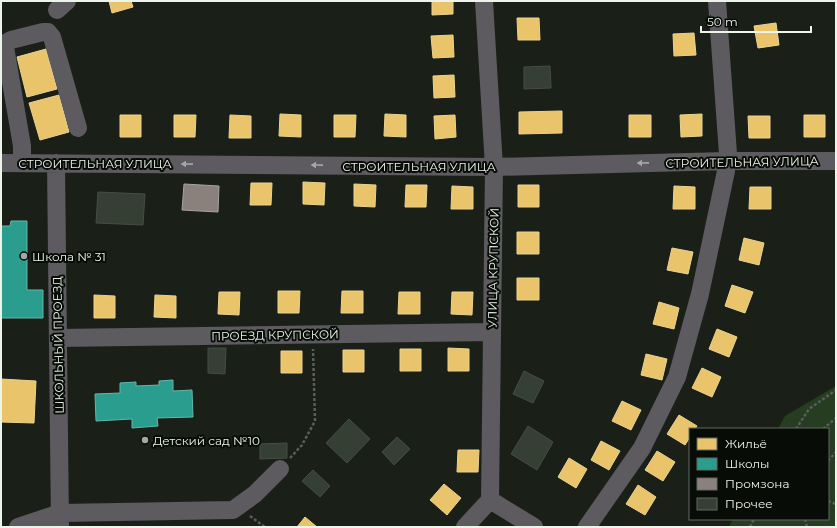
<svg xmlns="http://www.w3.org/2000/svg" width="837" height="528" viewBox="0 0 837 528" font-family="Montserrat,sans-serif">
<style>
.green{fill:#273d22}
.homes{fill:#e9c46a;stroke:#ead391}
.schools{fill:#2a9d8f;stroke:#64b7ab}
.industry{fill:#8a817c;stroke:#a8a49d}
.building{fill:#353f33;stroke:#474d46}
.lines{fill:none;stroke-linecap:round;stroke-linejoin:round}
.path{stroke:#5b5c5b;stroke-width:2.5;stroke-dasharray:3 2;stroke-linecap:butt}
.minor{stroke:#5d5a60;stroke-width:18}
.oneway{fill:#a5a8a6}
.poi-dot{fill:#a3aaa1;stroke:#070c06;stroke-width:1.5}
.labels{text-anchor:middle;dominant-baseline:central;stroke-width:4;stroke-linejoin:round;paint-order:stroke}
.street-label{font-size:12px;fill:#edf5eb;stroke:#070c06}
.poi-label{font-size:12px;fill:#edf5eb;stroke:#070c06;text-anchor:start}
</style>
<rect width="100%" height="100%" fill="#1a2018"/>
<path class="green" d="M836,386V527H729L733,519H828V429H778L785,416Z"/>
<path class="homes" d="M109,1H131L133,7L112,13Z
M432,1H453V14L432,15Z
M517,18H539L540,40H518Z
M776,23L779,45L758,48L754,26Z
M694,33L696,55L674,56L673,34Z
M453,35L454,57L433,58L431,36Z
M46,49L57,89L27,97L17,57Z
M454,75L455,97L434,98L433,76Z
M59,95L69,132L40,140L29,103Z
M562,111V133L519,134V112Z
M280,114L301,115V137L279,136Z
M385,114L406,115V137L384,136Z
M702,114V136L681,137L680,115Z
M120,115H141V137H120Z
M174,115H196L195,137H174Z
M230,115L251,116V138H229Z
M334,115H356L355,137H334Z
M455,115L456,137L435,139L434,116Z
M629,115H651V137H629Z
M804,115H825V137H804Z
M748,116H770V138H749Z
M303,182L325,183L324,205L303,204Z
M251,183H272L271,205H250Z
M354,184L376,185L375,207L354,206Z
M406,185H427L426,207H405Z
M518,185H539V207H518Z
M452,186L473,187V209H451Z
M674,186L695,187V209H673Z
M750,187H771V209H749Z
M517,232H539V254H517Z
M744,238L764,243L759,265L739,260Z
M672,248L693,252L688,274L667,270Z
M517,278H539V300H517Z
M732,285L753,292L745,313L725,306Z
M278,291H300L299,313H278Z
M342,291H363V313H341Z
M219,292H240L239,315L218,314Z
M399,292H420V314H398Z
M452,292H473L472,315L451,314Z
M94,295L115,296V318H94Z
M155,295L176,296V318L154,317Z
M659,302L679,308L674,329L653,324Z
M717,329L737,337L729,357L709,349Z
M448,348L469,349V371H448Z
M400,349H421V371H400Z
M343,350H364V372H343Z
M281,351H302V373H281Z
M646,354L667,359L662,380L641,375Z
M702,368L721,377L712,397L692,388Z
M1,379L36,381L34,423L1,422Z
M622,401L641,410L631,430L612,421Z
M679,415L697,426L695,429H690V437L685,445L667,434Z
M601,441L620,451L609,470L591,460Z
M458,450H479L478,472H457Z
M657,451L675,462L663,481L645,470Z
M569,458L587,469L576,488L558,477Z
M444,484L461,498L447,515L430,500Z
M638,485L656,497L645,515L626,504Z
M305,517L317,527H297Z"/>
<path class="schools" d="M11,221H27V290H43V318H1V226H10Z
M173,380V391L192,390L193,417L157,418L158,426L132,428V419L96,421L95,394L120,393V383L136,382V386L159,385V381Z"/>
<path class="industry" d="M184,184L219,186L218,212L182,210Z"/>
<path class="building" d="M550,66L551,88L524,89V67Z
M98,192L145,194L143,225L96,223Z
M208,348H226L225,374L208,373Z
M524,371L544,381L533,403L513,394Z
M349,419L370,439L347,463L326,443Z
M528,426L553,442L537,470L511,454Z
M397,437L410,449L394,465L382,452Z
M287,443V458L260,459V444Z
M313,470L330,486L320,497L302,481Z"/>
<g class="lines">
<path class="path" d="M796,429L809,409L836,390
M823,429L836,418
M290,458L302,445L315,421L313,349
M828,461L836,452
M828,501L836,504
M250,516L265,527
M805,519L807,527
M750,527L754,519"/>
<path class="minor" d="M57,10L67,1
M1,163L494,167L727,161H836
M22,163V146L5,47L6,43L11,40L43,32H48L52,37L78,128
M56,163L60,527
M58,338L492,332
M490,500L534,527
M18,527L60,513L233,510L255,494L280,469
M465,527L490,500L494,167L484,1
M587,527L642,448L677,377L700,294L726,171L728,154L717,1"/>
</g>
<defs><path id="oneway-solid" d="M-6-.8H1V-3.2L6.5 0L1 3.2V.8H-6Z"/></defs>
<g class="oneway">
<use href="#oneway-solid" transform="translate(643 163) rotate(179)"/>
<use href="#oneway-solid" transform="translate(187 164) rotate(-179)"/>
<use href="#oneway-solid" transform="translate(317 165) rotate(-179)"/>
</g>
<g class="poi-dot">
<circle cx="24" cy="256" r="4"/>
<circle cx="145" cy="440" r="4"/>
</g>
<g class="labels">
<g class="street-label">
<text transform="translate(742 162) rotate(-1)">СТРОИТЕЛЬНАЯ УЛИЦА</text>
<text x="95" y="163">СТРОИТЕЛЬНАЯ УЛИЦА</text>
<text x="419" y="166">СТРОИТЕЛЬНАЯ УЛИЦА</text>
<text transform="translate(493 268) rotate(-89)">УЛИЦА КРУПСКОЙ</text>
<text transform="translate(275 335) rotate(-1)">ПРОЕЗД КРУПСКОЙ</text>
<text transform="translate(58 345) rotate(-91)">ШКОЛЬНЫЙ ПРОЕЗД</text>
</g>
<g class="poi-label">
<text x="32" y="256">Школа № 31</text>
<text x="153" y="440">Детский сад №10</text>
</g>
</g>
<rect width="837" height="528" fill="none" stroke="#edf5eb" stroke-width="4"/>
<rect x="689" y="428" width="140" height="92" fill="#070c06" stroke="#636962"/>
<rect x="697" y="438" width="20" height="12" fill="#e9c46a" stroke="#636962"/>
<text x="725" y="448" font-size="12" fill="#edf5eb">Жильё</text>
<rect x="697" y="458" width="20" height="12" fill="#2a9d8f" stroke="#636962"/>
<text x="725" y="468" font-size="12" fill="#edf5eb">Школы</text>
<rect x="697" y="478" width="20" height="12" fill="#8a817c" stroke="#636962"/>
<text x="725" y="488" font-size="12" fill="#edf5eb">Промзона</text>
<rect x="697" y="498" width="20" height="12" fill="#353f33" stroke="#636962"/>
<text x="725" y="508" font-size="12" fill="#edf5eb">Прочее</text>
<path d="M701 26v6h110v-6" fill="none" stroke="#edf5eb" stroke-width="2"/>
<text x="707" y="26" font-size="12" fill="#edf5eb" stroke="#070c06" stroke-width="3" paint-order="stroke">50 m</text>
</svg>
